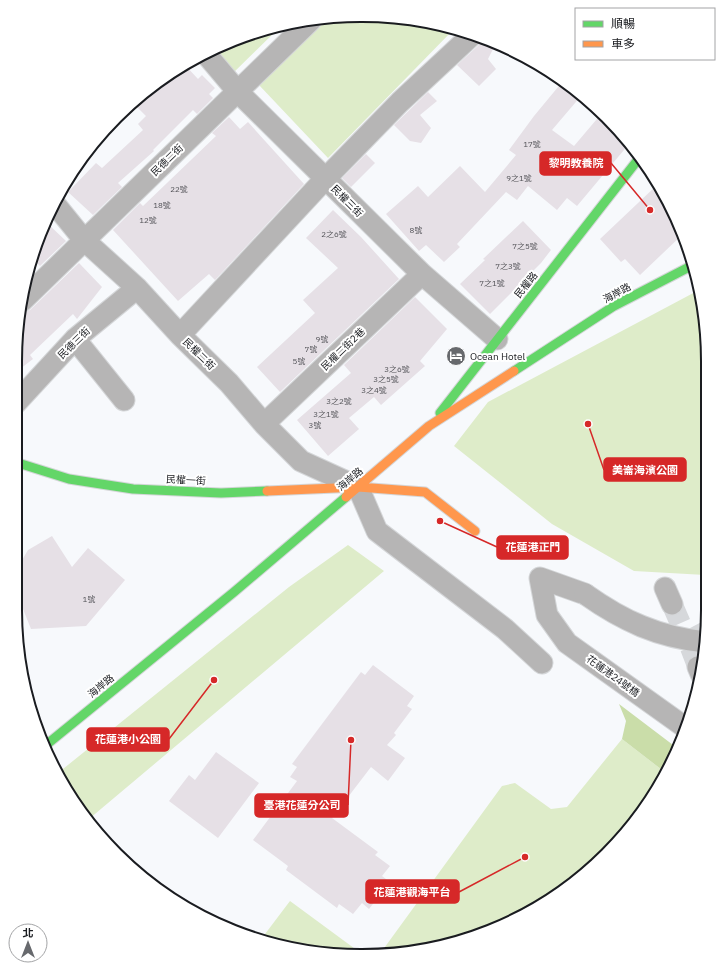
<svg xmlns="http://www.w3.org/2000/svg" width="723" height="971" viewBox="0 0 723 971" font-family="'IBM Plex Sans','Noto Sans TC',sans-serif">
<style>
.green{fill:#deecc9}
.forest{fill:#cadda9}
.building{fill:#e6e0e6}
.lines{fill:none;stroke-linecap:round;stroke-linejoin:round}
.street-tunnel{stroke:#d6d8db;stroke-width:21;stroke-dasharray:21 10;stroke-linecap:butt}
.street-casing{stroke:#d4d6d8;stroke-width:23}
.fast-casing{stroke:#d4d6d8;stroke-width:11}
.slow-casing{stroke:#d4d6d8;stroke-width:11}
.street{stroke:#b6b5b5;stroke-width:21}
.fast{stroke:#63d668;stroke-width:9}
.slow{stroke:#ff974d;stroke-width:9}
.street-bridge-casing{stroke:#d4d6d8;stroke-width:23;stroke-linecap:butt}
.street-bridge{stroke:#b6b5b5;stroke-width:21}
.labels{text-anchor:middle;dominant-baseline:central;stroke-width:4;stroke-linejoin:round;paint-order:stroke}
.number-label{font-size:8px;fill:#505055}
.street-label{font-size:10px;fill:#1a1c20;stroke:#fff}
.poi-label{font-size:10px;fill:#1a1c20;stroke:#fff;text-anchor:start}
.rim{fill:none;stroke:#1a1c20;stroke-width:2}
.leader{fill:none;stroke:#d62828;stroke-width:1.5}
.callout-dot{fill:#d62828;stroke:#fff;stroke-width:1.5}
.callout{fill:#d62828;stroke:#d62828;stroke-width:1.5}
.callout-label{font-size:11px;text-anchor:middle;font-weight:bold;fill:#fff}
</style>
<rect width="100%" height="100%" fill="#f7f9fc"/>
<path class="green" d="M361,15L429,22L454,29L328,158L259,85L329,18Z
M282,25L230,76L208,52L229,41Z
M699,290L705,317V575L634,571L552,524L454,446L488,402Z
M348,545L384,571L89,819L62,783L58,773L289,587Z
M622,739L666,773L661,783L622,838L554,897L473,938L384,955L365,954L382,951L502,786L515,783L551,809L567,807Z
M290,901L362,954L294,949L262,938Z"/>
<path class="forest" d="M619,704L677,748L666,773L622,739L626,721Z"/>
<path class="building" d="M484,38L486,39L493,49L488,59L496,69L479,86L457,65L480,44Z
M185,65L198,79L202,75L215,88L209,94L213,98L197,114L193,110L153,150L154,151L118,183L122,187L93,215L68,192L96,163L102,168L143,130L138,124L146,116L135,105L169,74Z
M563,81L581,96L552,130L574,146L602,113L606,116L629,144L577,206L567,198L557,210L528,186L517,200L506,192L457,244L460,247L444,262L426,245L419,251L386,214L418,186L428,197L460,166L485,192L516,155L509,150L534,116Z
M428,92L437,101L420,115L431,128L421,143L410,141L394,125Z
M229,117L240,129L248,122L304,184L215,280L209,274L178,301L113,230L140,203L143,206L216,136L212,133Z
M366,154L375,163L351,187L342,178Z
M657,185L682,235L640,275L625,259L621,262L600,239Z
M333,210L361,237L399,279L280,392L257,367L315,313L303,300L338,268L306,238Z
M523,221L551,250L541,263L490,314L460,284L485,260L483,259Z
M46,222L66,241L40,266L32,258Z
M79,263L102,287L77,319L73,314L30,355L33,359L16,372V339L20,313L25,312L30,310Z
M415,297L447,329L420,361L425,366L381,405L374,397L349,418L359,429L328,456L297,420L351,373L344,365Z
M52,536L72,567L88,548L125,580L86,626L31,629L15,589V572L28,550Z
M373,665L414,696L407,706L412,709L394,733L396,735L387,745L405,758L388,781L371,767L332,818L378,852L375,855L390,866L382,876L390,882L369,909L362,903L353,914L339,904L337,908L286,870L288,866L253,840L297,781L290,777L297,767L292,764L361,672L365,675Z
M216,752L259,783L218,838L169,801L189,775L195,780Z"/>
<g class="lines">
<path class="street-tunnel" d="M672,604L688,641
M698,667L688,641L705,632"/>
<defs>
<path id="street" d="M206,54L238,92L422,274L497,339
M54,203L84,240L137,288L180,335L229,383L264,424L301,461L358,487L377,531L505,629L542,663
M22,301L311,20
M180,335L325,179L400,102L472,35
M75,339L124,400
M16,403L75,339L137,288
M264,424L422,274
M665,588L672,604
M585,594L540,578L547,615L567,643L686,728
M698,667L701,674"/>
<path id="fast" d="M514,371L614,306L693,265
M440,413L640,157
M15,462L69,479L133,489L221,493L267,491
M46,745L234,592L346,497"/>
<path id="slow" d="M267,491L358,487L425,492L475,531
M346,497L429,426L514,371"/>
</defs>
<use href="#street" class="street-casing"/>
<use href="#fast" class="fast-casing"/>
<use href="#slow" class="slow-casing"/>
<use href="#street" class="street"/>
<use href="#fast" class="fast"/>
<use href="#slow" class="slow"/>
<defs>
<path id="street-bridge" d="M585,594C623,621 658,637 705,642"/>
</defs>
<use href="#street-bridge" class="street-bridge-casing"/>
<use href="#street-bridge" class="street-bridge"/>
</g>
<defs>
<symbol id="hotel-disc" viewBox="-11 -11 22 22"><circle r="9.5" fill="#67696d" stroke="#fff"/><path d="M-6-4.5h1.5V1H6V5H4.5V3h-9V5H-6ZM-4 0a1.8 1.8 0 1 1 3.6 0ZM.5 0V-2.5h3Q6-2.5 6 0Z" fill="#fff"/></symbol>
</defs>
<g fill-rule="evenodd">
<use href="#hotel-disc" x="445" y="345" width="22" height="22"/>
</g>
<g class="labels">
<g class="number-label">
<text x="532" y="144">17號</text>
<text x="519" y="178">9之1號</text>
<text x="179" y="189">22號</text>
<text x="162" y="205">18號</text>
<text x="148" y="220">12號</text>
<text x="416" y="230">8號</text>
<text x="334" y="234">2之6號</text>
<text x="525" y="246">7之5號</text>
<text x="508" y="266">7之3號</text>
<text x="492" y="283">7之1號</text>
<text x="322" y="339">9號</text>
<text x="311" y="349">7號</text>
<text x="299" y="361">5號</text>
<text x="397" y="369">3之6號</text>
<text x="386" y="379">3之5號</text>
<text x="374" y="390">3之4號</text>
<text x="339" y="401">3之2號</text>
<text x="326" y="414">3之1號</text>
<text x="315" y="425">3號</text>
<text x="89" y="599">1號</text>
</g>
<g class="street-label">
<text transform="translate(167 160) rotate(-44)">民德二街</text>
<text transform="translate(347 201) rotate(45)">民權三街</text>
<text transform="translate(526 285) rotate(-51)">民權路</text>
<text transform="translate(617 293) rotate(-29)">海岸路</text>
<text transform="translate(74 343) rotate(-44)">民德三街</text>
<text transform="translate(343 349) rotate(-44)">民權二街2巷</text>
<text transform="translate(199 354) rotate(44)">民權二街</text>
<text transform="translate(350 479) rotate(-40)">海岸路</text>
<text transform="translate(186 480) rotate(3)">民權一街</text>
<text transform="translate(613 676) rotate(36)">花蓮港24號橋</text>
<text transform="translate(101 686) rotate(-39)">海岸路</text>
</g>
<g class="poi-label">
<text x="470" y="356">Ocean Hotel</text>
</g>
</g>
<path d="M0 0H723V971H0ZM361 22H362A339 339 0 0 1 701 361V610A339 339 0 0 1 362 949H361A339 339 0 0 1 22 610V361A339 339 0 0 1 361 22Z" fill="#fff" fill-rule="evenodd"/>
<path class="rim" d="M361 22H362A339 339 0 0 1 701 361V610A339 339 0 0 1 362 949H361A339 339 0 0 1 22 610V361A339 339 0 0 1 361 22Z"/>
<path class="leader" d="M650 210L611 163M588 424L604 470M440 521L497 547M214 680L169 739M351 740L348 805M525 857L459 892"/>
<g class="callout-dot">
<circle cx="650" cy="210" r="4"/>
<circle cx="588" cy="424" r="4"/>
<circle cx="440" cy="521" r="4"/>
<circle cx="214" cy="680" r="4"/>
<circle cx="351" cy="740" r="4"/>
<circle cx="525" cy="857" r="4"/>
</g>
<g class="callout">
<rect x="540" y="152" width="71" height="23" rx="4"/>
<rect x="604" y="458" width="82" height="23" rx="4"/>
<rect x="497" y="536" width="71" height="23" rx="4"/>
<rect x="87" y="728" width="82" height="23" rx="4"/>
<rect x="255" y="794" width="93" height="23" rx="4"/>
<rect x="366" y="880" width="93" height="23" rx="4"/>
</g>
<g class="callout-label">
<text x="576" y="167">黎明教養院</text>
<text x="645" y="474">美崙海濱公園</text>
<text x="533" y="551">花蓮港正門</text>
<text x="128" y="743">花蓮港小公園</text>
<text x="302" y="809">臺港花蓮分公司</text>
<text x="412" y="896">花蓮港觀海平台</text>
</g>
<rect x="575" y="8" width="140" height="52" fill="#ffffff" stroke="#a3a4a6"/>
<rect x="583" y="21" width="20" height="6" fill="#63d668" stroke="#a3a4a6"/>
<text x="611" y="28" font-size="12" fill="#1a1c20">順暢</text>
<rect x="583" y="41" width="20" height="6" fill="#ff974d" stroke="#a3a4a6"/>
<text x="611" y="48" font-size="12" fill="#1a1c20">車多</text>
<g transform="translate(28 943)"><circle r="19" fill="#ffffff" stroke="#a3a4a6"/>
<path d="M0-3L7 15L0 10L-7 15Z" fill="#67696d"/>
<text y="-6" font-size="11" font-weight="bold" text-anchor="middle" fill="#1a1c20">北</text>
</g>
</svg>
